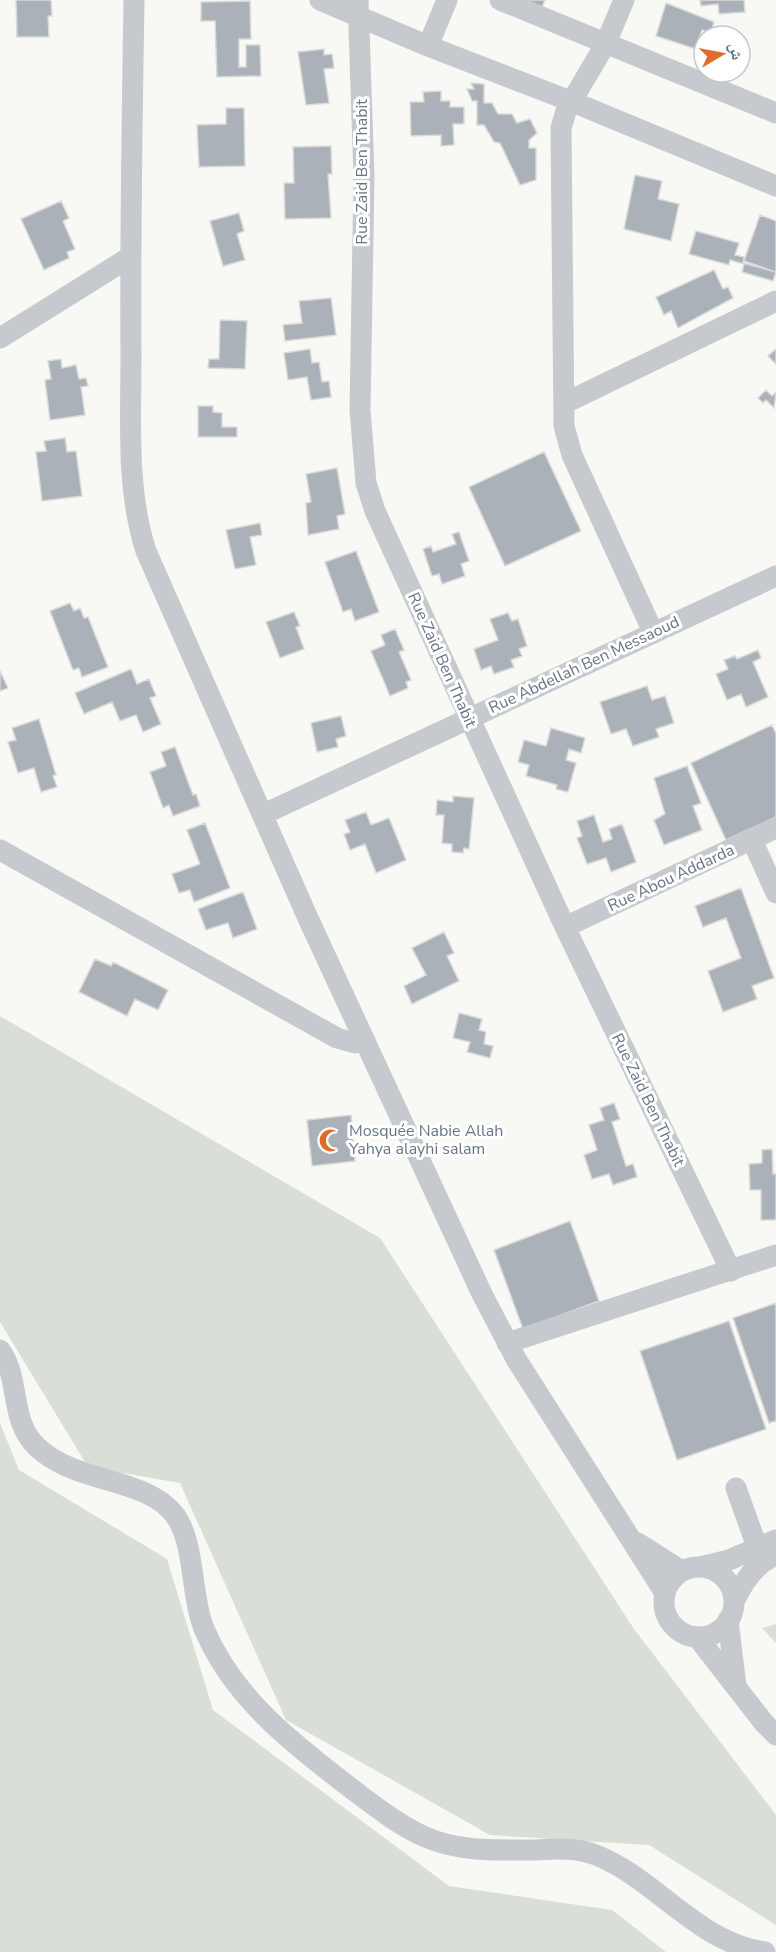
<svg xmlns="http://www.w3.org/2000/svg" width="776" height="1952" viewBox="0 0 776 1952" font-family="'Nunito Sans','Noto Naskh Arabic',sans-serif">
<style>
.green{fill:#d9dfd6}
.building{fill:#aab1b8;stroke:#dadad8;stroke-width:1.5}
.lines{fill:none;stroke-linecap:round;stroke-linejoin:round}
.minor{stroke:#c6c9cd;stroke-width:21}
.labels{text-anchor:middle;dominant-baseline:central;stroke-width:6;stroke-linejoin:round;paint-order:stroke}
.street-label{font-size:16px;fill:#677586;stroke:#fff}
.poi-label{font-size:16px;fill:#677586;stroke:#fff;text-anchor:start}
</style>
<rect width="100%" height="100%" fill="#f8f8f5"/>
<path class="green" d="M0,1016L380,1238L634,1629L776,1815V1925L649,1845L490,1835L286,1720L180,1483L88,1467L0,1322Z
M0,1423L19,1470L167,1559L213,1710L449,1886L612,1910L666,1952H0Z
M776,1624V1643L762,1628Z"/>
<path class="building" d="M16,0H51L52,16H48L49,37H17Z
M511,0H545L540,12Z
M700,0H744L745,12L719,14L718,4L701,6Z
M250,1L251,39H239V67H246V45H260L261,76L217,77L215,21H201V2Z
M666,3L714,22L711,33L702,30L696,49L656,36Z
M324,49V55L332,54L334,68L324,69L329,103L306,105L298,52Z
M471,83L484,84V103H492L498,114H512L517,123L530,119L537,133L529,140V148H536V180L520,185L500,143L494,142L484,125H477V101H472L467,89H474Z
M441,91V101H450V107H464V124H453L454,145L441,146V135L411,136L410,102H424L423,92Z
M226,108H244L245,166L199,167L197,125L226,124Z
M331,146L332,174H328L331,218L285,219L284,183H294L293,147Z
M635,175L662,181L658,199L679,204L671,241L624,229Z
M61,201L69,218L63,221L75,249L67,252L69,258L44,270L21,219Z
M239,213L244,231L237,234L245,260L223,266L210,221Z
M760,215L776,221V272L744,261Z
M696,231L739,243L735,255L744,257L743,263L776,272L773,281L742,272L744,264L730,260L729,265L689,254Z
M714,270L723,289L728,287L733,298L678,328L671,311L664,315L656,297Z
M331,298L336,335L285,341L283,325L302,323L299,301Z
M220,320L247,321L245,369L208,368L209,359H219Z
M310,349L312,363L319,362L322,382L329,381L331,397L311,400L307,377L288,380L284,353Z
M776,349V364L768,356Z
M61,359L62,368L76,365L79,379L86,378L88,386L81,387L85,415L50,420L45,380L51,379L48,361Z
M766,390L772,396L776,392L774,408L766,400L763,403L758,398Z
M198,406H213V412L222,413V427H237V437H198Z
M65,438L67,452L76,451L82,496L42,501L36,452L46,451L44,441Z
M544,452L581,531L505,566L469,487Z
M337,468L345,514L337,516L339,529L308,535L306,503L311,502L306,474Z
M260,523L262,535L250,537L256,565L235,569L226,530Z
M459,532L469,561L461,564L465,576L442,584L439,574L432,576L423,549L431,546L433,552L456,544L452,534Z
M356,551L379,612L355,621L351,609L343,612L325,562Z
M70,603L74,611L80,608L84,618L88,617L108,667L82,677L79,668L73,670L50,611Z
M294,612L300,626L296,627L304,649L280,658L266,622Z
M508,613L512,621L518,619L527,646L519,649L522,656L511,660L514,667L494,674L491,666L481,670L474,649L498,640L490,619Z
M395,629L404,650L399,652L411,680L406,682L408,688L390,696L371,651L385,645L381,635Z
M758,650L761,658L753,662L768,697L746,707L741,694L727,700L716,674L728,669L724,660L735,656L737,659Z
M131,669L137,684L149,679L156,696L150,698L161,724L143,732L136,715L120,721L112,702L84,714L75,693Z
M0,671L8,688L0,691Z
M647,686L652,700L665,696L674,723L656,729L659,737L633,746L626,729L611,734L600,702Z
M341,716L346,736L336,739L338,747L317,752L311,723Z
M39,719L56,775L53,776L57,787L41,792L34,768L18,773L8,742L16,740L12,728Z
M772,725L776,734V817L726,840L691,763Z
M551,728L585,738L581,753L569,749L566,760L576,763L568,792L556,789L557,785L526,776L529,765L518,762L524,740L546,746Z
M175,747L193,795L196,794L200,806L173,816L169,805L163,808L150,772L166,766L161,752Z
M687,766L701,803L693,806L702,830L664,845L654,820L665,814L654,778Z
M453,796L474,798L469,849L464,848L463,853L452,852V844L442,843L444,815H436L437,800L453,802Z
M366,812L371,825L389,818L406,860L376,873L365,844L350,850L344,834L350,832L345,820Z
M594,815L603,842L612,839L609,829L622,824L636,862L611,872L606,858L587,864L577,838L582,836L577,821Z
M205,823L230,888L194,902L190,890L179,893L172,874L200,864L187,830Z
M741,888L774,978L752,986L757,999L723,1012L708,971L741,958L726,918L703,927L695,906Z
M243,892L257,929L233,938L228,923L206,930L198,909Z
M444,932L454,953L447,956L459,981L412,1004L404,986L426,975L412,948Z
M95,959L111,966L113,962L168,990L158,1010L135,999L127,1016L79,992Z
M459,1013L482,1019L479,1030L486,1032L484,1044L493,1046L490,1058L467,1052L470,1042L453,1038Z
M614,1103L620,1119L612,1122L626,1166L633,1164L637,1177L613,1185L609,1174L592,1179L584,1155L597,1150L589,1125L604,1120L600,1108Z
M351,1115L355,1161L312,1166L307,1120Z
M772,1149L773,1174H776V1220H761V1190H750L749,1164L762,1163V1150Z
M570,1221L599,1301L523,1329L494,1250Z
M776,1303V1421L769,1423L733,1318Z
M729,1321L766,1429L677,1460L640,1351Z"/>
<g class="lines">
<path class="minor" d="M134,0C132,119 130,238 131,356C131,420 126,490 146,551L307,916L482,1294L516,1359L665,1593
M320,0L428,46L573,102L776,186
M358,0L364,177L360,410L366,483L375,511L565,927L731,1271
M500,0L776,113
M624,0L606,43L566,111L561,128L564,426L572,455L653,632
M428,46L447,0
M0,338L130,257
M565,403L776,301
M262,812L266,813L776,576
M752,840L776,893
M0,850L337,1038L355,1043L365,1040
M565,927L776,828
M507,1343L776,1255
M0,1350C21,1379 9,1421 37,1447C76,1484 145,1477 174,1514C196,1542 190,1597 205,1631C234,1698 292,1743 348,1786C372,1804 395,1823 423,1836C458,1852 495,1850 533,1850C555,1849 575,1847 596,1855C658,1880 696,1942 765,1952
M736,1488L757,1547
M638,1543L682,1571
M700,1567L729,1560L776,1540
M664 1602a35 35 0 1 1 70 0a35 35 0 1 1-70 0Z
M734,1602C743,1582 755,1563 776,1555
M728,1620L736,1686
M698,1638L764,1723L776,1735"/>
</g>
<defs>
<symbol id="mosque-bare" viewBox="-9 -9 18 18"><path d="M3.5-4.9A6 6 0 1 0 3.5 4.9A5 5 0 1 1 3.5-4.9Z" fill="#e26b2b" stroke="#fff" stroke-width="2.5" paint-order="stroke"/></symbol>
</defs>
<g fill-rule="evenodd">
<use href="#mosque-bare" x="314" y="1124" width="33" height="33"/>
</g>
<g class="labels">
<g class="street-label">
<text transform="translate(362 172) rotate(-90)">Rue Zaid Ben Thabit</text>
<text transform="translate(442 660) rotate(66)">Rue Zaid Ben Thabit</text>
<text transform="translate(584 665) rotate(-25)">Rue Abdellah Ben Messaoud</text>
<text transform="translate(671 878) rotate(-25)">Rue Abou Addarda</text>
<text transform="translate(648 1100) rotate(64)">Rue Zaid Ben Thabit</text>
</g>
<g class="poi-label">
<text x="349" y="1131">Mosquée Nabie Allah<tspan x="349" dy="18">Yahya alayhi salam</tspan></text>
</g>
</g>
<g transform="translate(722 54) rotate(80)"><circle r="28" fill="#ffffff" stroke="#c2c8cf" stroke-width="1.5"/>
<path d="M0-4.5L10 22L0 15L-10 22Z" fill="#e26b2b"/>
<text y="-9" font-size="16" font-weight="bold" text-anchor="middle" fill="#677586">ش</text>
</g>
</svg>
